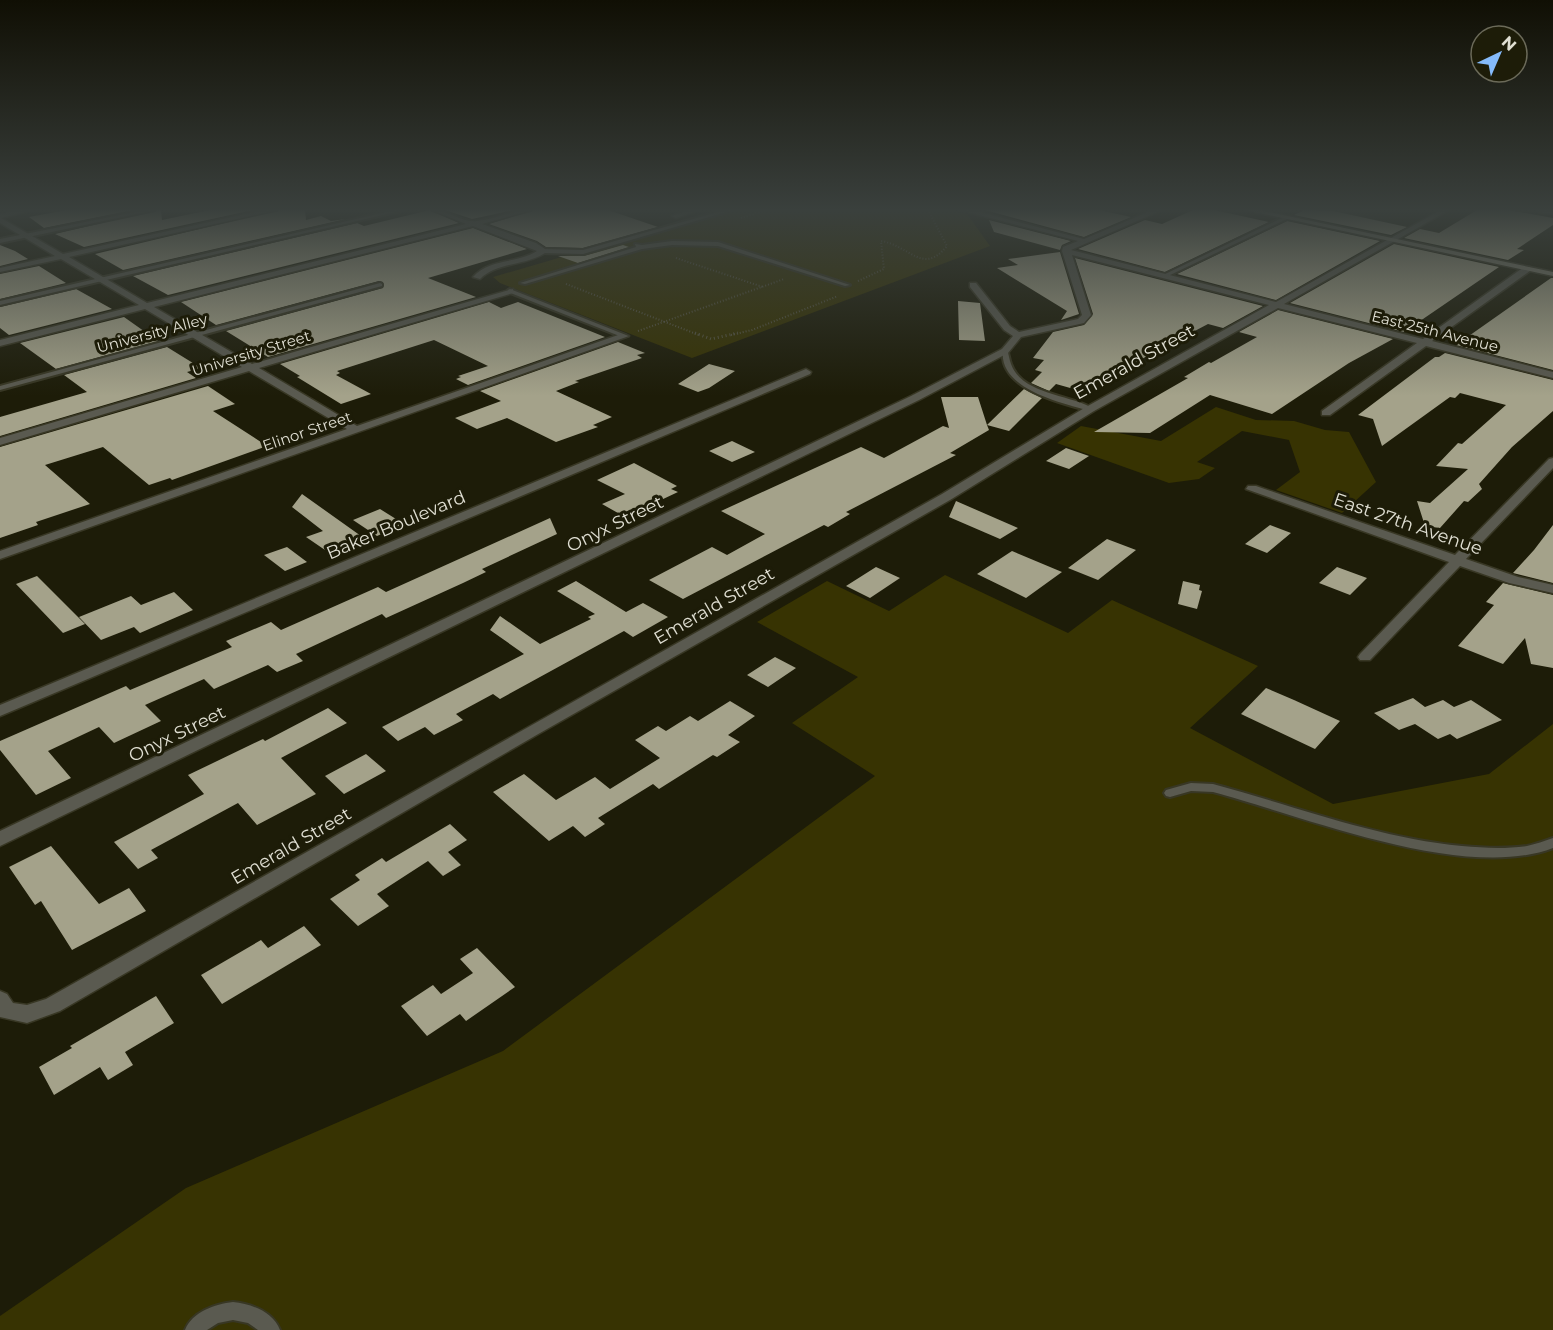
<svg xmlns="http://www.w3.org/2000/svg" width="1553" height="1330" viewBox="0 0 1553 1330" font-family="Montserrat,sans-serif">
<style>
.green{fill:#373302}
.building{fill:#a4a28a}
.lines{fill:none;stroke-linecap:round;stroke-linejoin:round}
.lane-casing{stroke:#383724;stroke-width:4}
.street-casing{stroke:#383724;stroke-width:3}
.secondary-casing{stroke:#383724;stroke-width:3}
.path-far1{stroke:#595847;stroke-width:2;stroke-dasharray:1 2;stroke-linecap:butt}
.path{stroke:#595847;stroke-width:3;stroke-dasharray:1 3;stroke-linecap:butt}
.lane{fill:#5a5a50;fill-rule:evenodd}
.street{fill:#5a5a50;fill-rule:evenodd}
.secondary{fill:#7e7d6e;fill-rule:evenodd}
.labels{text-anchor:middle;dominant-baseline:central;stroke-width:6;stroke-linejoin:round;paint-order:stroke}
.far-street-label{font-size:15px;fill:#e0dfd3;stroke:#1d1c08}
.street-label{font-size:18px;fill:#e0dfd3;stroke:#1d1c08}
</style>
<rect width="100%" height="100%" fill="#1d1c08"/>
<path class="green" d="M723,210H949L967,214L990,246L692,358L500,283L493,277Z
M1216,407L1256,420L1294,421L1325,430L1349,432L1376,482L1342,513L1276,490L1300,472L1289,440L1242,431L1197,462L1215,468L1199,479L1169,483L1057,443L1081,426L1161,441Z
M945,575L1068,633L1112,600L1258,666L1190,728L1333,804L1489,774L1553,724V1330H0V1316L186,1188L503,1051L875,776L792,723L858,677L757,622L827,581L889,611Z"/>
<path class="building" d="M67,210H133L44,228L29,217Z
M157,210H161L162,220L210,210H253L84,247L55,234Z
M279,210H305L306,220L321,216L331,221L346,219L123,270L95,254Z
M430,210L459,223L168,295L133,276L357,223L364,226Z
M445,210H513L472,219Z
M534,210H608L658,227L583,248L546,247L537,241L489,224Z
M985,210H1099L1131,217L1084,237Z
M1193,210H1214L1269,222L1165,272L1078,249L1145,220L1162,224Z
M1304,210L1333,211L1407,227L1391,235L1294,215Z
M1477,210H1508L1553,218V225L1517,249L1524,250L1508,260L1404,238L1420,229L1439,233Z
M989,220L1071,241L1062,245L1060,250L994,232Z
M1287,221L1380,241L1276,300L1177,274Z
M473,228L527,249L428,278L476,297L268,357L226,331L383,288V282L379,281L216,325L181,302Z
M1394,244L1499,267L1404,332L1290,303Z
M0,245L15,251L28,259L0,266Z
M623,245L629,247L578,263L558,256H584Z
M1060,252L1079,314L1061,320L1067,311L997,268L1018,265L1008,259Z
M1075,258L1263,306L1223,328L1208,324L1081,391L1056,384L1049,391L1031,383L1042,372L1035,370L1044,360L1033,358L1053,332L1084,325L1093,314Z
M39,266L66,283L0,299V274Z
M1551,278H1553V370L1456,345Z
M76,289L112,309L9,335L0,328V307Z
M958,301L980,303L985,341L959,340Z
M489,302L501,308L518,302L605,337L468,385L456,379L461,377L458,376L488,366L434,340L337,371L340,373L336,375L371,394L341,404L297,377L300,376L280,364Z
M1278,310L1393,339L1349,363L1272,414L1210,395L1150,433L1094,432L1188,378L1184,377L1209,362L1211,363L1257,337L1239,332Z
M124,317L158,341L56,369L20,343Z
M618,342L645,353L637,355L642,358L575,381L579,382L556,391L612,417L593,425L598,427L556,442L507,418L477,429L455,418L501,401L480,391Z
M167,347L201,368L187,372L196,378L0,436V417L87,392L64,375Z
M1445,353L1553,380V411L1512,447L1479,484L1482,489L1468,502L1464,501L1440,528L1425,526L1417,501L1430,503L1468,469L1436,466L1458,443L1462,444L1506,405L1460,393L1455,398L1450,397L1382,446L1373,419L1358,415L1435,357H1439Z
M709,364L735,371L709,388L698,392L678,384Z
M208,386L235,404L213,411L267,446L172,480L170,478L149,485L103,447L45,465L90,504L36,522L38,525L0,538V447Z
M1024,389L1042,398L1009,431L987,425L989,430L950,453L956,455L846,512L850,514L828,527L824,525L683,599L649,580L712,547L727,555L765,534L721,511L861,447L884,458L943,426L949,428L941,397H978L987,425Z
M732,441L755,452L732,462L709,451Z
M1066,448L1089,456L1069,469L1046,461Z
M634,463L677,486L671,489L678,492L625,517L602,504L625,494L597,480Z
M302,494L361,536L325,550L306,537L323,531L292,507Z
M956,501L1018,528L1000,539L949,517Z
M380,509L404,524L377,536L353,520Z
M550,518L557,534L482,569L486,572L463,583L386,618L382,614L296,654L303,661L277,672L268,665L214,689L204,679L145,705L161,721L114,743L99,727L48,751L71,778L36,795L0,750V741L126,686L130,690L232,647L226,641L271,622L281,630L378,587L386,592Z
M1270,525L1291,533L1267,553L1245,544Z
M1553,525V583L1513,573L1534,550Z
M1107,539L1136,550L1098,580L1068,568Z
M287,547L307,562L285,571L264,555Z
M1012,551L1062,572L1026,598L977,574Z
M876,567L900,578L870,598L846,586Z
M1337,567L1367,578L1350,595L1319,583Z
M37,576L85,624L63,633L16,584Z
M576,581L626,612L643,603L668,617L633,637L624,631L500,699L493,694L456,714L463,720L434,735L425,727L398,741L382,727L524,654L490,630L500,616L540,644L591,619L588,617L595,614L557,591Z
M1183,581L1200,585L1199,590L1202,591L1197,609L1178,604Z
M1503,583L1553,595V668L1531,664L1525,638L1503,664L1458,646L1494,605L1486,602Z
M174,592L193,610L140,633L134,627L101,640L79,617L131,596L141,605Z
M775,657L796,668L768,687L747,675Z
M1266,688L1294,700L1340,721L1315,749L1241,714Z
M1413,698L1425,707L1443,700L1454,707L1471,700L1502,720L1457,739L1450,734L1438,739L1415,724L1399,730L1374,713Z
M730,701L755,716L728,735L740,742L717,757L713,755L659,789L653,784L598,818L605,824L585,837L573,826L549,841L493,792L524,774L556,800L595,777L610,789L660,758L635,740L658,726L666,731L690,716L698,721Z
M328,708L347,723L281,758L316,794L257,825L238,803L151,850L158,858L138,869L114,842L204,794L188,775L263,739L265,741Z
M366,754L386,771L344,794L325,776Z
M450,824L467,840L448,852L461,865L443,876L428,861L377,894L389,906L358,926L330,899L360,880L355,875L382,858L386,862Z
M51,846L99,904L129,888L146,911L72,950L41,901L35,905L9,867Z
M304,926L321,945L222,1004L201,975L261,940L268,948Z
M477,948L515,987L466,1021L460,1014L427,1036L401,1006L433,985L441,994L473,973L460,959Z
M156,996L174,1023L125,1052L133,1065L108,1080L100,1067L54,1095L39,1067L72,1048L70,1046Z"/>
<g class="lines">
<defs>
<path id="lane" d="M145,210H155L0,243V239Z
M395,210H404L0,305V301Z
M725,210H733L583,254L542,253L539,251L542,249L583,250Z
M1284,217L1289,218L1166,277L1161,276Z
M672,241L718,242L850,285L845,286L718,246L672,245L642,249L525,284L520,283L636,247L635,244L642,245Z
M380,283L382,284V286L0,390V386Z
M510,289L626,335L627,336L622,337L508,292V290Z
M1003,350H1007C1009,354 1009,359 1011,364C1022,395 1070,394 1094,409L1090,411C1061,403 998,389 1003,350Z
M1191,783L1213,784C1295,806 1377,838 1462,846C1484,848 1505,849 1527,846C1536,844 1544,841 1553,838V848C1465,882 1303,816 1213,792L1191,791L1170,797L1166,796L1164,793L1166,790Z
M233,1302C252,1304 273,1312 280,1330H258L248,1323L233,1320L218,1323L207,1330H185C192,1312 215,1304 233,1302Z"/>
<path id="street" d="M19,210H33L1,218L63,254L264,210H277L69,257L147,303L466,224L432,210C447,210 463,223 477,221C496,219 513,210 532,210L482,224L536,243L545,249V253C525,266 497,262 480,279L473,277C489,258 517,264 537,251L473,226L154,307L252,364L513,289V293L259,368L357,426L621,334L629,336L0,559V551L347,429L249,371L0,445V438L242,367L145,309L0,346V340L139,305L61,259L0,272V268L55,256L0,223V214Z
M688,210H699L676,218L672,216Z
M960,210H972L1084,239L1153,210H1162L1071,250L1276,302L1441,210H1449L1284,304L1423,339L1524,267H1530V271L1432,341L1553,372V378L1426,346L1330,415H1322V411L1417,343L1278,308L1094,411L950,500L540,733L60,1011L27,1023L0,1017V991L7,994L13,1003L27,1005L46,999L942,494L1086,407L1269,305L1072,255L1091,315L1084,323L1021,337L1008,353L919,400L0,846V831L911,396L1002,349L1013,336L1004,330L970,287V283H976L1010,326L1019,332L1078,319L1082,315L1062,251L1063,247L1078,241Z
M1538,210H1553V214L1538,212Z
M806,369L811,372L810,374L0,716V705Z
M1553,458V468L1466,559L1518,577L1553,585V593L1509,583L1460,566L1370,660H1360L1358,657L1360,654L1449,562L1246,489L1248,486H1256L1455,555L1549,459Z"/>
<path id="secondary" d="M1245,210H1259L1553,272V276Z"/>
</defs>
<use href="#lane" class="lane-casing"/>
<use href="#street" class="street-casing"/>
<use href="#secondary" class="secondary-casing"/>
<path class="path-far1" d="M741,218L767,210
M676,258L763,287
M858,281L884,269L881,241C909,245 923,276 947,246L928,210
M566,284L699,335
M638,331L784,279
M731,335L752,330L838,296"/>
<path class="path" d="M695,333L711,339L738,333"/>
<use href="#lane" class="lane"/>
<use href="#street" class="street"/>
<use href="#secondary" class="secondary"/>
</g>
<linearGradient id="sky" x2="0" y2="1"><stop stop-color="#100f04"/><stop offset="0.53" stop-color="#3a403d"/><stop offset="1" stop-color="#3a403d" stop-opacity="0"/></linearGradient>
<rect width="1553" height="396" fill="url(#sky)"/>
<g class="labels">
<g class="far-street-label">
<text transform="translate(1435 331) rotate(14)">East 25th Avenue</text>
<text transform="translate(152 333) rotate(-15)">University Alley</text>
<text transform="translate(251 353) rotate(-17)">University Street</text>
<text transform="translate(307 431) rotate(-19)">Elinor Street</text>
</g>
<g class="street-label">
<text transform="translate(1134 362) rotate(-29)">Emerald Street</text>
<text transform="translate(615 524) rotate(-26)">Onyx Street</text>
<text transform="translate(1408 524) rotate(19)">East 27th Avenue</text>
<text transform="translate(396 525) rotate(-23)">Baker Boulevard</text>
<text transform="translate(714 606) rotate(-30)">Emerald Street</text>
<text transform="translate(177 734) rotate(-26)">Onyx Street</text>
<text transform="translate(291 846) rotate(-30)">Emerald Street</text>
</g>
</g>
<g transform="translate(1499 54) rotate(44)"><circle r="28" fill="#1d1c08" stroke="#6b6a59" stroke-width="1.5"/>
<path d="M0-4.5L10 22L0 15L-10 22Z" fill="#85bbfb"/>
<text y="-9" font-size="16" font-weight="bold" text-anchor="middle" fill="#e0dfd3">N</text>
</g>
</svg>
